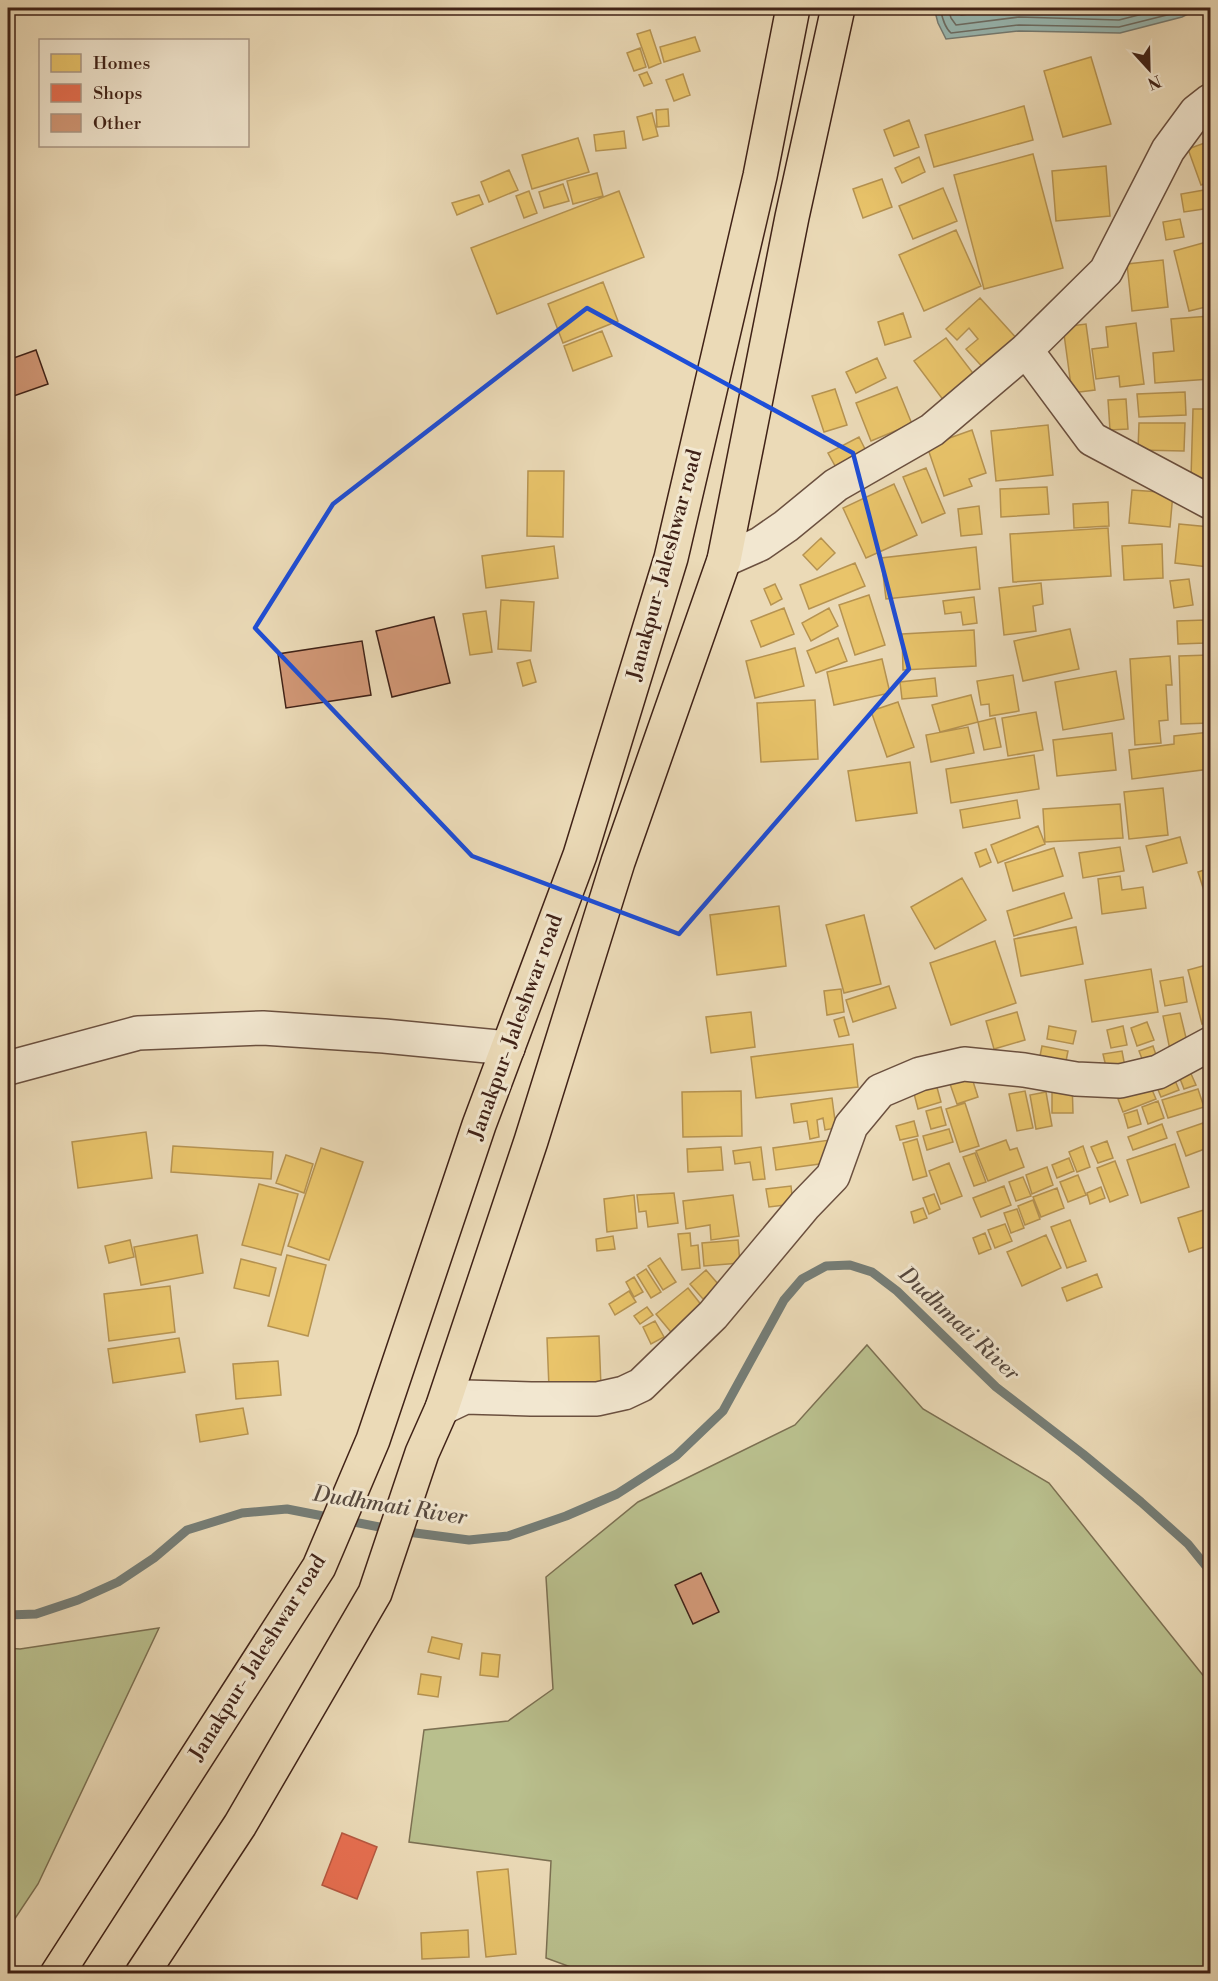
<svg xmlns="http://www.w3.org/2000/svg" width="1218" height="1981" viewBox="0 0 1218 1981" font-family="'Libre Bodoni',serif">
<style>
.green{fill:#b9bf8d;stroke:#7c7052;stroke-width:1.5}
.water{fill:#99bab5;stroke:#757d76;stroke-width:1.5}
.homes{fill:#e9c46a;stroke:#b69351;stroke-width:1.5}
.shops{fill:#e76f51;stroke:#b55840;stroke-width:1.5}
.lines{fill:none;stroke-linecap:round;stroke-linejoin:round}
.shore{stroke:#6c6e66;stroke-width:1.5}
.stream{stroke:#757d76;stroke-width:9}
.building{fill:#d19776;stroke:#402217;stroke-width:1.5}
.minor-casing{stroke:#6b503f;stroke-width:36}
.trunk-casing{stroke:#402217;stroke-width:36}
.minor{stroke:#f2e7d0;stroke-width:33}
.trunk{stroke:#ebdab7;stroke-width:33}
.marked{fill:none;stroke:#1d4ed8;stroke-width:4.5;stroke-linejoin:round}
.labels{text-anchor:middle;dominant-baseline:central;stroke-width:6;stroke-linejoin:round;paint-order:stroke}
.street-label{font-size:21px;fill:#402217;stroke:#f2e7d0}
.water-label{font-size:22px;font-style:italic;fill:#56483e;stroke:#f2e7d0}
</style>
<rect width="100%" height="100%" fill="#ebdab7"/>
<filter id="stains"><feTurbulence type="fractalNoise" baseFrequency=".00333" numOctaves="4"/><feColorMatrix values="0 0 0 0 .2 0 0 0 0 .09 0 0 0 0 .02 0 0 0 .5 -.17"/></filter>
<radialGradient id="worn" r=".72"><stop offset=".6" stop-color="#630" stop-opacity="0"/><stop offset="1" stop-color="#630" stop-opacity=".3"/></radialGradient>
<path class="green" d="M867,1345L923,1409L1049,1483L1210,1684V1973H587L546,1958L551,1861L409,1842L424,1730L508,1721L553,1689L546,1577L638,1502L795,1425Z
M159,1628L38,1884L8,1929V1648L20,1649Z"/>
<path class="water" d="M934,8H1200L1182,17L1120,33L1019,31L946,39L938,23Z"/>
<path class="homes" d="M650,30L661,63L649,68L637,34Z
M695,37L700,51L664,62L660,47Z
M640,48L646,67L634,71L627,53Z
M1091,57L1111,124L1063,137L1044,71Z
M647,72L652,83L644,86L639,75Z
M683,74L690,95L674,101L666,80Z
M1024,106L1033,140L934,167L925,135Z
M668,109L669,126L657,127L656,110Z
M652,113L658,136L643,140L637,117Z
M909,120L919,147L894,156L884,130Z
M624,131L626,148L596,151L594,135Z
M578,138L589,172L532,189L522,155Z
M1210,141V182L1201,185L1188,149Z
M1033,154L1063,268L984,289L954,175Z
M919,157L925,172L902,183L895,168Z
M1106,166L1110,216L1056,221L1052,171Z
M509,170L518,190L489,202L481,182Z
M597,173L603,196L573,204L567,181Z
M882,179L892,207L863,218L853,189Z
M563,184L569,201L544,208L539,192Z
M943,188L957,221L913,239L899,206Z
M1210,189V208L1184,212L1181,194Z
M529,191L537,213L524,218L516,196Z
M619,191L644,257L497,314L471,248Z
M479,195L483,204L457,215L452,203Z
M1180,219L1184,237L1166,240L1163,222Z
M956,230L981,286L924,311L899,255Z
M1210,241V306L1189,311L1174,251Z
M1163,260L1168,307L1132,311L1127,264Z
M603,282L618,321L563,343L548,304Z
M980,298L1020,342L987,372L966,349L978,339L969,328L957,340L946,329Z
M903,313L911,337L885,345L878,322Z
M1210,316V379L1155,383L1153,353L1174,351L1171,319Z
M1136,323L1144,384L1120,387L1119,376L1096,379L1092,349L1108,347L1106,327Z
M1086,324L1095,390L1072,393L1063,327Z
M602,331L612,356L573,371L564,346Z
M946,338L979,381L947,405L914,361Z
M877,358L886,378L856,393L846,372Z
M897,387L912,424L871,441L856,403Z
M835,389L847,425L824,432L812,396Z
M1185,392L1186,415L1139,417L1137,394Z
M1126,399L1128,429L1110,430L1108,400Z
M1193,409H1210V479L1191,478Z
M1139,423H1185L1184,451L1138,450Z
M1048,425L1053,475L996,481L991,431Z
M972,430L986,473L969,479L972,486L944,496L927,446Z
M859,437L869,457L839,473L828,453Z
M926,468L945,513L922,523L903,477Z
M528,471H564L563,537L527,536Z
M894,484L917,535L866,558L843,508Z
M1047,487L1049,514L1001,517L1000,489Z
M1132,490L1173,493L1170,527L1129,523Z
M1108,502L1109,526L1074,528L1073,504Z
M979,506L982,534L961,536L958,509Z
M1179,524L1210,527L1208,567L1175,563Z
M1108,528L1111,576L1013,582L1010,534Z
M821,538L835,553L817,570L803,555Z
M1162,544L1163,578L1124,580L1122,546Z
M554,546L558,578L486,588L482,556Z
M976,547L980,589L886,599L881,558Z
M855,563L865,586L809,609L800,585Z
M1189,579L1193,605L1174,608L1170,581Z
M1041,583L1043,604L1033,606L1036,631L1004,635L999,588Z
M775,584L782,599L771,605L764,589Z
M869,595L885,645L855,655L839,605Z
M974,597L977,623L963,625L961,612L945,614L943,601Z
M501,600L534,602L531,651L498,649Z
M784,608L794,634L761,647L751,621Z
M829,608L838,626L811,641L802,623Z
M486,611L492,652L470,655L463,614Z
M1205,620L1206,643L1178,644L1177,621Z
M1070,629L1079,669L1023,681L1014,641Z
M974,630L976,666L903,670L902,634Z
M838,638L847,661L816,673L807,651Z
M795,648L804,686L755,698L746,661Z
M1210,655V723L1181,724L1179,656Z
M1170,656L1172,685H1166L1168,720L1159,721L1161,743L1135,745L1130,659Z
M882,659L890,693L834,705L827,672Z
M530,660L536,682L523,686L517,663Z
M1116,671L1124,719L1063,730L1055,682Z
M1013,675L1019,711L990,716L989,704L981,705L977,681Z
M935,678L937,696L902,699L900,682Z
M971,695L978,722L940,732L932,705Z
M815,700L818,759L761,762L757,703Z
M898,702L914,747L887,757L871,711Z
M1036,712L1043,750L1008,756L1002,718Z
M995,718L1001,747L984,750L978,722Z
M968,727L974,753L931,762L926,735Z
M1210,732V769L1132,779L1129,750L1174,744V736Z
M1112,733L1116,770L1057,776L1053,740Z
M1034,755L1039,789L951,803L946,769Z
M910,762L917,813L856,821L848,771Z
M1206,771H1210V803H1208Z
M1163,788L1168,835L1129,839L1124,792Z
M1017,800L1020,818L963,828L960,810Z
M1120,804L1123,838L1045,842L1043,809Z
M1038,826L1045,844L998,863L991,845Z
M1180,837L1187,863L1153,872L1146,846Z
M1120,847L1124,871L1083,878L1079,853Z
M1054,848L1063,876L1013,891L1005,863Z
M986,849L991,862L980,867L975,853Z
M1210,868V896L1206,897L1198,872Z
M1120,876L1122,890L1143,887L1146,908L1102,914L1098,879Z
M962,878L986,920L935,949L911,907Z
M1064,893L1072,918L1014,936L1007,911Z
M779,906L786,966L717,975L710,915Z
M864,915L881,984L844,993L826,925Z
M1076,927L1083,964L1021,976L1014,939Z
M995,941L1016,1003L951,1025L930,963Z
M1210,964V1022L1202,1024L1188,970Z
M1151,969L1158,1012L1092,1022L1085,980Z
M1183,977L1187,1002L1165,1006L1160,981Z
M889,986L896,1008L853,1022L846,1000Z
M841,989L844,1012L827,1015L824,991Z
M751,1012L755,1047L711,1053L706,1017Z
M1017,1012L1025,1040L994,1049L986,1021Z
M1180,1013L1188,1046L1170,1050L1163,1016Z
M844,1017L849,1035L839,1037L834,1020Z
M1147,1022L1154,1040L1137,1046L1131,1028Z
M1049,1026L1076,1031L1073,1044L1047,1039Z
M1123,1026L1127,1045L1111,1048L1107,1030Z
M853,1044L858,1087L756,1098L751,1057Z
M1042,1046L1068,1051L1066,1061L1040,1056Z
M1153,1046L1159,1064L1146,1069L1139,1051Z
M1122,1051L1125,1067L1107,1071L1103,1054Z
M1188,1067L1196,1085L1184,1089L1177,1071Z
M1172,1073L1179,1090L1161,1097L1154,1080Z
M971,1075L978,1097L957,1104L949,1081Z
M935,1080L941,1102L918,1109L912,1086Z
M1052,1081H1072L1073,1113H1052Z
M1150,1085L1156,1099L1123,1112L1118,1099Z
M1198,1089L1204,1107L1168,1118L1162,1100Z
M741,1091L742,1136L683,1137L682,1092Z
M1025,1091L1033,1128L1017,1131L1009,1094Z
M1046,1092L1052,1126L1036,1129L1030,1095Z
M832,1098L836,1128L825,1130L823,1118L817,1120L819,1137L810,1139L807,1121L794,1123L791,1104Z
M1158,1101L1164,1118L1148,1124L1142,1107Z
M965,1103L979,1146L960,1152L946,1109Z
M941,1107L946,1125L931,1129L926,1111Z
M1137,1110L1141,1124L1128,1128L1124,1114Z
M914,1121L918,1136L900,1140L896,1126Z
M1203,1123L1210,1147L1186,1156L1177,1132Z
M1162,1124L1167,1138L1133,1150L1128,1137Z
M949,1129L953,1142L927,1150L923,1136Z
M146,1132L152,1178L78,1188L72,1142Z
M917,1139L927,1176L913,1180L903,1143Z
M830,1140L834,1162L776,1170L773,1148Z
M1006,1140L1010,1150L1017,1148L1024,1167L988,1181L976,1151Z
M1107,1141L1113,1158L1098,1163L1091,1147Z
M1175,1144L1189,1187L1141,1203L1127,1160Z
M173,1146L273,1152L271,1179L171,1172Z
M1083,1146L1090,1167L1077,1172L1069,1152Z
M721,1147L723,1170L688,1172L687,1149Z
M761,1147L765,1179L753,1180L750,1162L735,1164L733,1151Z
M321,1148L363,1162L329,1260L288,1246Z
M975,1153L986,1182L974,1186L963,1157Z
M286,1155L313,1164L304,1193L276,1183Z
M1069,1158L1074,1171L1057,1178L1052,1165Z
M1115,1161L1128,1195L1110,1202L1097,1168Z
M949,1163L962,1196L941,1204L929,1171Z
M1047,1167L1053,1185L1032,1194L1026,1175Z
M1078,1175L1086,1195L1068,1202L1060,1182Z
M1023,1177L1031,1196L1016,1201L1009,1182Z
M259,1184L298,1194L281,1255L242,1245Z
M791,1186L793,1204L769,1207L766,1189Z
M1004,1186L1011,1205L981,1217L973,1198Z
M1101,1187L1105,1198L1090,1204L1087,1193Z
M1057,1188L1064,1208L1041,1217L1033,1197Z
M674,1193L678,1223L648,1227L646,1211L639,1212L637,1195Z
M934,1194L940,1209L929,1214L923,1198Z
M634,1195L637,1228L607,1232L604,1199Z
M733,1195L739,1236L711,1240L710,1225L686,1229L683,1201Z
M1033,1200L1040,1219L1025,1225L1018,1206Z
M923,1208L927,1218L914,1223L911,1212Z
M1210,1208V1245L1189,1252L1178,1218Z
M1017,1209L1024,1228L1011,1233L1004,1213Z
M1070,1220L1086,1261L1067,1268L1051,1227Z
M1005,1224L1012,1241L995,1248L988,1230Z
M690,1233L691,1246L698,1245L700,1268L682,1270L678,1234Z
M985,1233L991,1249L979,1254L973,1238Z
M197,1235L203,1273L141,1285L134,1247Z
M1046,1235L1061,1268L1022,1286L1007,1252Z
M613,1236L615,1249L597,1251L596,1239Z
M130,1240L134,1257L109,1263L105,1246Z
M738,1240L740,1263L704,1266L702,1243Z
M287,1255L326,1265L308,1336L268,1326Z
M660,1258L676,1282L663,1290L648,1266Z
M241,1259L276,1268L269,1296L234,1288Z
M646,1269L661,1292L651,1298L637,1275Z
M706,1270L719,1285L703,1299L690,1284Z
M1097,1274L1102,1287L1067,1301L1062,1288Z
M634,1277L643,1292L634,1297L626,1282Z
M170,1286L175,1332L109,1341L104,1294Z
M688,1288L706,1311L675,1337L656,1314Z
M629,1291L636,1302L615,1315L609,1304Z
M647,1307L653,1315L640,1324L634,1316Z
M655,1321L664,1337L651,1344L643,1327Z
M599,1336L601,1387L549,1388L547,1338Z
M179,1338L185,1372L113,1383L108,1349Z
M278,1361L281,1395L236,1399L233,1364Z
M243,1408L248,1434L200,1442L196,1415Z
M432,1637L462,1644L459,1659L428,1652Z
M482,1653L500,1655L498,1677L480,1675Z
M421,1674L441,1677L438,1697L418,1694Z
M508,1869L516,1954L486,1957L477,1872Z
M468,1930L469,1957L422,1959L421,1933Z"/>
<path class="shops" d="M342,1833L377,1847L357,1899L322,1885Z"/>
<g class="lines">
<path class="shore" d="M940,8C942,16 944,27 951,33L1019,25L1119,27L1179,12L1187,8
M948,8L951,18L956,25L1019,17L1119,20L1166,8
M957,8L959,13L961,15L1019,8L1117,11L1131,8"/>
<path class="stream" d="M8,1615L36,1614L78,1600L118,1582L154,1558L187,1530L242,1513L287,1509L400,1531L469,1540L508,1536L566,1516L617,1494L676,1456L723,1411L784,1300L802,1279L826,1266L850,1265L872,1272L897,1291L996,1387L1083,1454L1141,1502L1188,1544L1210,1571"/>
</g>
<path class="building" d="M36,350L48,384L8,398V360Z
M434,617L450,683L392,697L376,631Z
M362,641L371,695L286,708L278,654Z
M701,1573L719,1612L693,1624L675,1585Z"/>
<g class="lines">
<defs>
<path id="minor" d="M1026,350L1106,271L1168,150L1196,112L1210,101
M724,560L760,544L786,526L836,485L932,430L1026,350L1092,439L1210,502
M8,1068L138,1033L263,1028L384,1036L508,1048
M442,1408L465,1397L531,1399H597L624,1393L641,1385L713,1315L805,1205L833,1176L851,1126L880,1091L920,1074L964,1064L1024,1070L1076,1079L1120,1081L1158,1072L1210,1044"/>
<path id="trunk" d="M57,1974L319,1567L373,1440L479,1125L580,855L671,558L760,176L793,8
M142,1974L240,1825L375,1593L422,1453L442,1408L531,1141L618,862L724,560L792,217L838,8"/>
</defs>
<use href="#minor" class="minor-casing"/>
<use href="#trunk" class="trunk-casing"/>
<use href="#minor" class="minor"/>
<use href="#trunk" class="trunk"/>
</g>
<path class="marked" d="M587,308L853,453L909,669L679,934L472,856L255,628L333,504Z"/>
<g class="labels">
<g class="street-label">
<text transform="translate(665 565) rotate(-75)">Janakpur- Jaleshwar road</text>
<text transform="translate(516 1027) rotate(-70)">Janakpur- Jaleshwar road</text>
<text transform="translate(258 1658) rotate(-58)">Janakpur- Jaleshwar road</text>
</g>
<g class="water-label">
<text transform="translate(959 1324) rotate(43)">Dudhmati River</text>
<text transform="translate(390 1506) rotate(9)">Dudhmati River</text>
</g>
</g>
<rect width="1218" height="1981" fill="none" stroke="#ebdab7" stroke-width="30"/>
<rect x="9" y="9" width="1200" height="1963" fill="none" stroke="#402217" stroke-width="3"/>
<rect x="15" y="15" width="1188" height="1951" fill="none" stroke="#402217" stroke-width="1.5"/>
<rect x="39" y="39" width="210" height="108" fill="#f2e7d0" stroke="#ab9886" stroke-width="1.5"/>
<rect x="51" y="54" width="30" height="18" fill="#e9c46a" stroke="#ab9886" stroke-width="1.5"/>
<text x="93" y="69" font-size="18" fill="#402217">Homes</text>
<rect x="51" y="84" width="30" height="18" fill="#e76f51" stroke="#ab9886" stroke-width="1.5"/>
<text x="93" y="99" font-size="18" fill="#402217">Shops</text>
<rect x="51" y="114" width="30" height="18" fill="#d19776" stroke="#ab9886" stroke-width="1.5"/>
<text x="93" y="129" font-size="18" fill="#402217">Other</text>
<g transform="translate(1149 69) rotate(158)" stroke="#f2e7d0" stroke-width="4.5" paint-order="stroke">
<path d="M0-4.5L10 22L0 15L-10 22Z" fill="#402217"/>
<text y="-9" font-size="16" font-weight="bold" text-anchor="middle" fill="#402217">N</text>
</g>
<rect width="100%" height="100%" filter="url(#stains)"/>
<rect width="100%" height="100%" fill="url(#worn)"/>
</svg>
